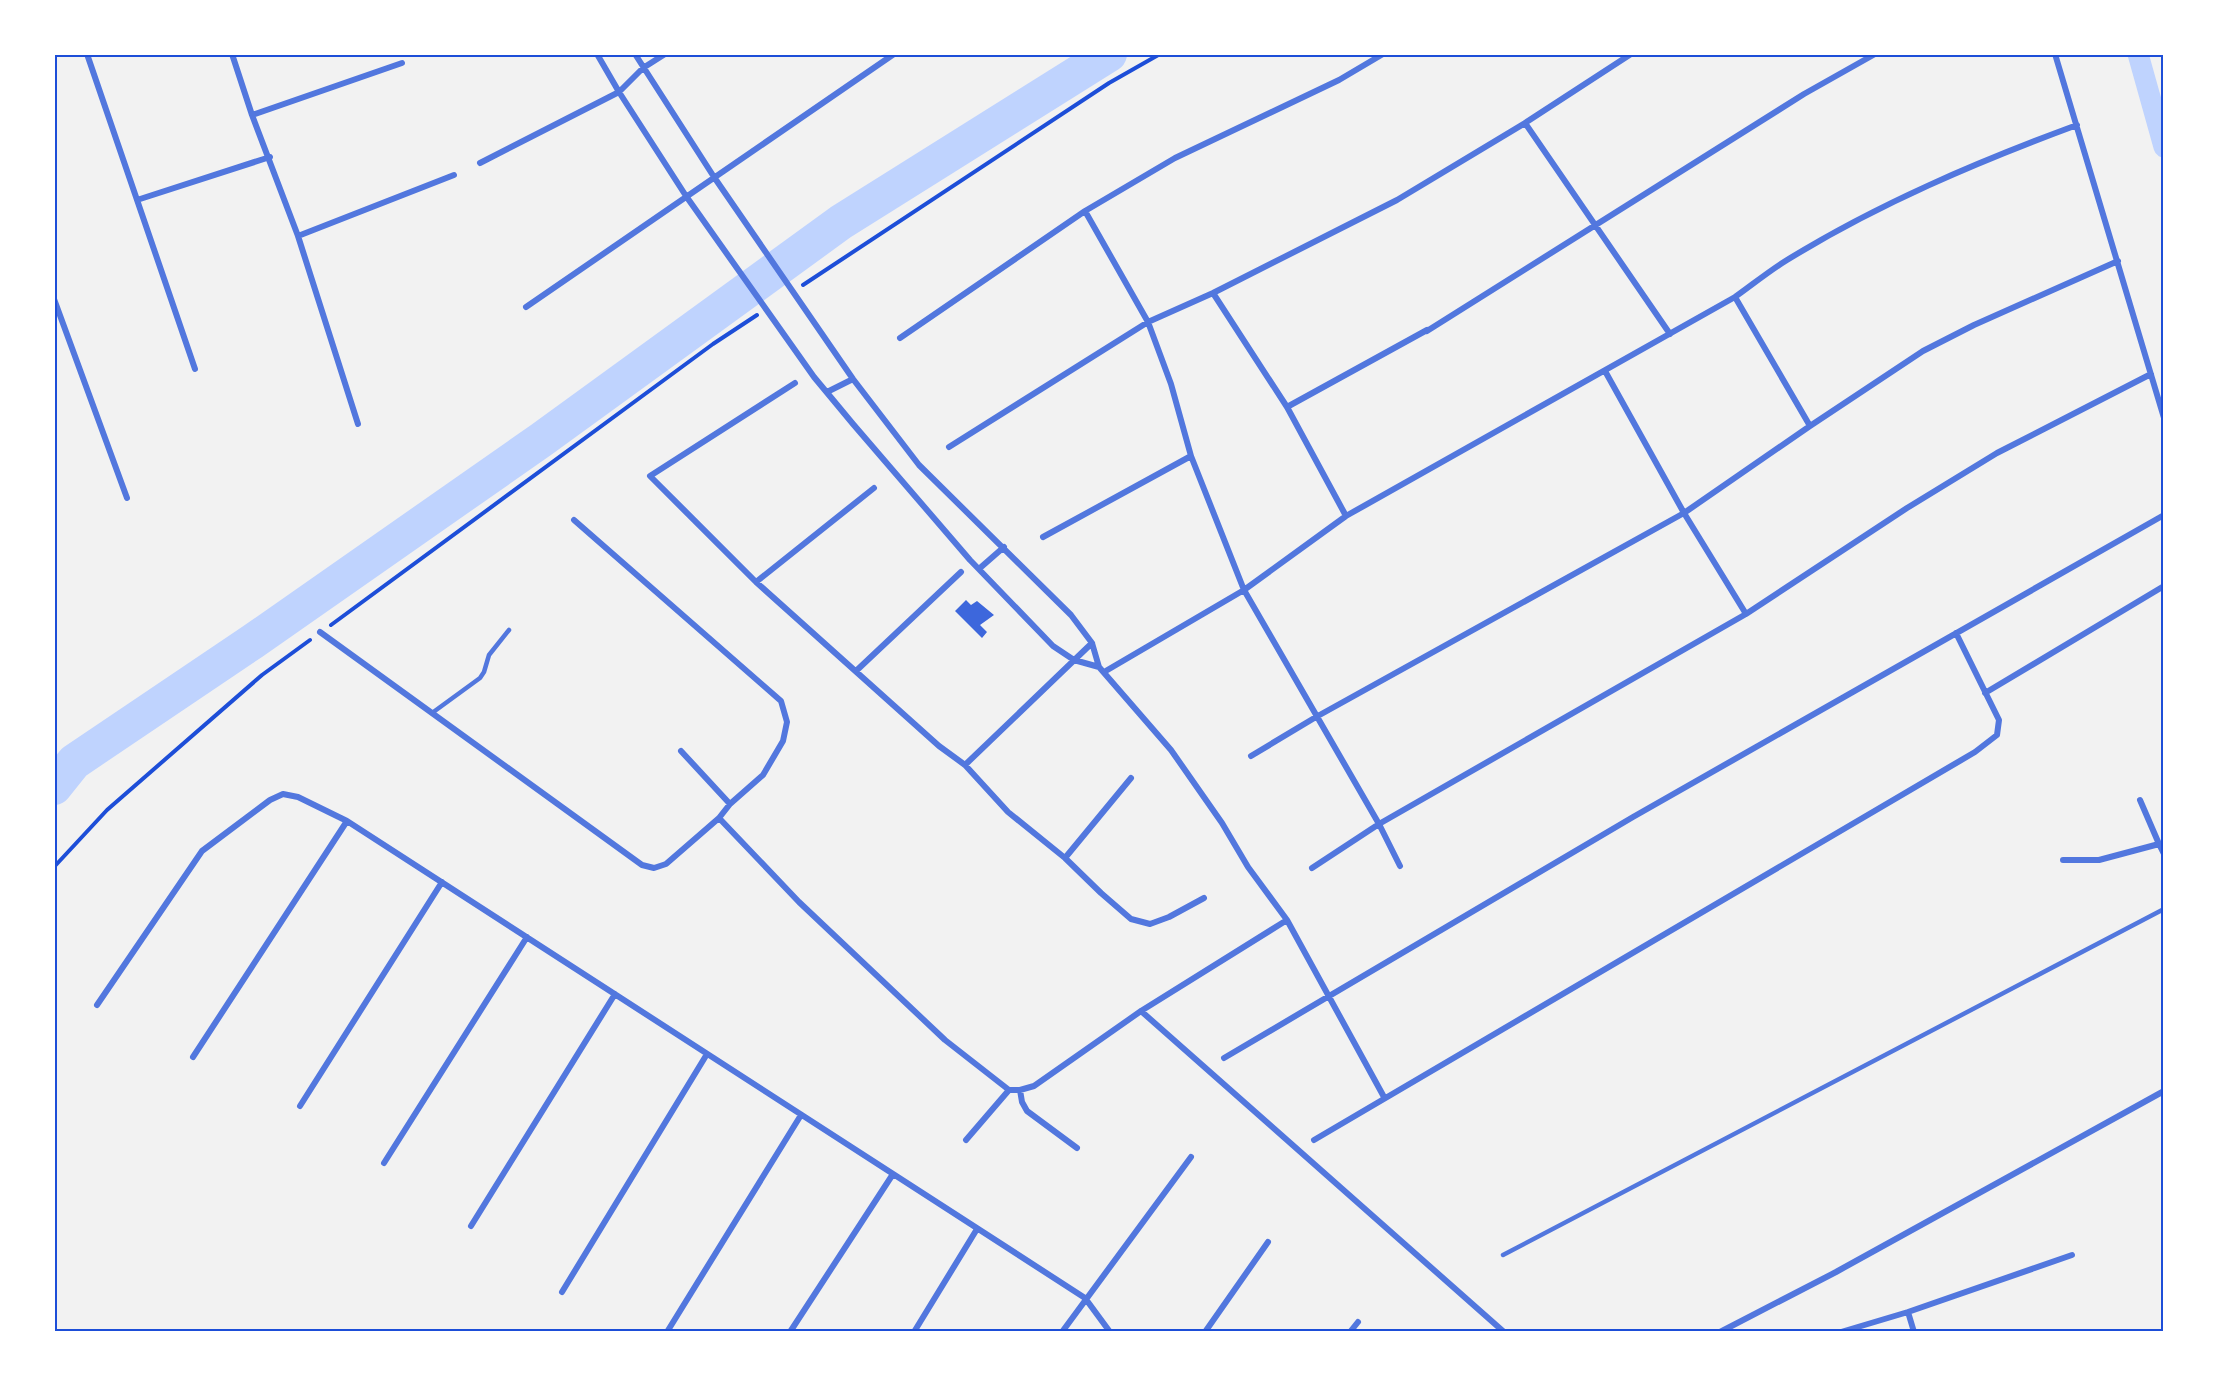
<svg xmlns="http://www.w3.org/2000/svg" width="2218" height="1386" viewBox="0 0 2218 1386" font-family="'Golos Text',sans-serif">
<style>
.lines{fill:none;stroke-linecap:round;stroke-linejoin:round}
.canal{stroke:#bfd3fe;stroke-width:21}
.river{stroke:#bfd3fe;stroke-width:36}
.building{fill:#3d67dc}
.path{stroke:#1d4ed8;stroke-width:4}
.service{stroke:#5277de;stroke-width:4.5}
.minor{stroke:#5277de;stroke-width:6}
.neatline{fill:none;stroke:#1d4ed8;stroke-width:2}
</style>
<rect width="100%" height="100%" fill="#f2f2f2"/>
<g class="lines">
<path class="canal" d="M2138,54L2164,147"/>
<path class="river" d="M54,787L74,762L252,642L541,440L841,222L1109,54"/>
</g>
<path class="building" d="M966,600L971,605L977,601L994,615L980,625L987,632L982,638L955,611Z"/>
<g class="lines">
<path class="path" d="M803,285L1109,83L1160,54
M331,625L713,344L757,315
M54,867L107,810L262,675L310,640"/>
<path class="service" d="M432,713L480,678L484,672L489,655L509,630
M1503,1255L2164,909"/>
<path class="minor" d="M87,54L195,369
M232,54L252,115L298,236L358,424
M597,54L619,92L686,196L814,377L853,424L970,560L1053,646L1074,660L1099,667
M635,54L714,177L853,379L919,465L1071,615L1092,643L1099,667L1171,750L1222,823L1248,867L1287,920L1384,1097
M2055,54L2164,418
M252,115L402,63
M1525,123L1670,334
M480,163L619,92L643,68L665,54
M137,200L270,157
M1085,211L1148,322L1171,384L1191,456L1244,590L1379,824L1312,868
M298,236L454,175
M1213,293L1287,407L1346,516
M1735,297L1810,426
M54,299L127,498
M526,307L894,54
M1427,331L1804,94L1875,54
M900,338L1085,211L1175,158L1339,80L1383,54
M1605,371L1684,513L1746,614
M795,383L650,476L756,582L939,746L965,765L1008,812L1065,858L1101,893L1131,919L1150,924L1169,917L1204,898
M827,392L853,379
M1287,407L1427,330
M949,447L1148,322L1213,293L1397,200L1525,123L1631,54
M1043,537L1191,456
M980,568L1004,547
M756,582L874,488
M320,632L642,865L654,868L666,864L719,818L730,804L763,775L783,741L787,722L781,701L574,520
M856,671L961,572
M1104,672L1244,590L1346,516L1735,297C1752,285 1769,271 1787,260C1878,204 1977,162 2077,125
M1985,693L2164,586
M681,751L730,804
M1251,756L1316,717L1684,513L1810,426L1923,351L1974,325L2118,261
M965,765L1092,643
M2140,800L2159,844
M719,818L799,902L945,1040L1009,1090H1020L1034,1086L1141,1011L1287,920
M1065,858L1131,778
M2063,860H2099L2159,844L2164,854
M1400,866L1379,824L1746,614L1907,508L1997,453L2151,374
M97,1005L202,851L270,800L283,794L298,797L347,821L1085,1298L1110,1332
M1141,1011L1504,1332
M193,1057L347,821
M1224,1058L1633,817L2164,515
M1020,1090L1022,1102L1027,1111L1077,1148
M300,1106L442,882
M966,1140L1009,1090
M1314,1140L1975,752L1997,735L1999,720L1956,633
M384,1163L527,937
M471,1226L615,994
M562,1292L707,1054
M1908,1312L1914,1332
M667,1332L801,1115
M790,1332L893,1174
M914,1332L977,1229
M1062,1332L1191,1157
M1205,1332L1268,1242
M1350,1332L1358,1322
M1720,1332L1836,1272L2164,1091
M1841,1332L1908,1312L2072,1255"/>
</g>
<rect width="2218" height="1386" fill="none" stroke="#ffffff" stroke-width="111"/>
<rect x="56" y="56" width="2106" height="1274" class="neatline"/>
</svg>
